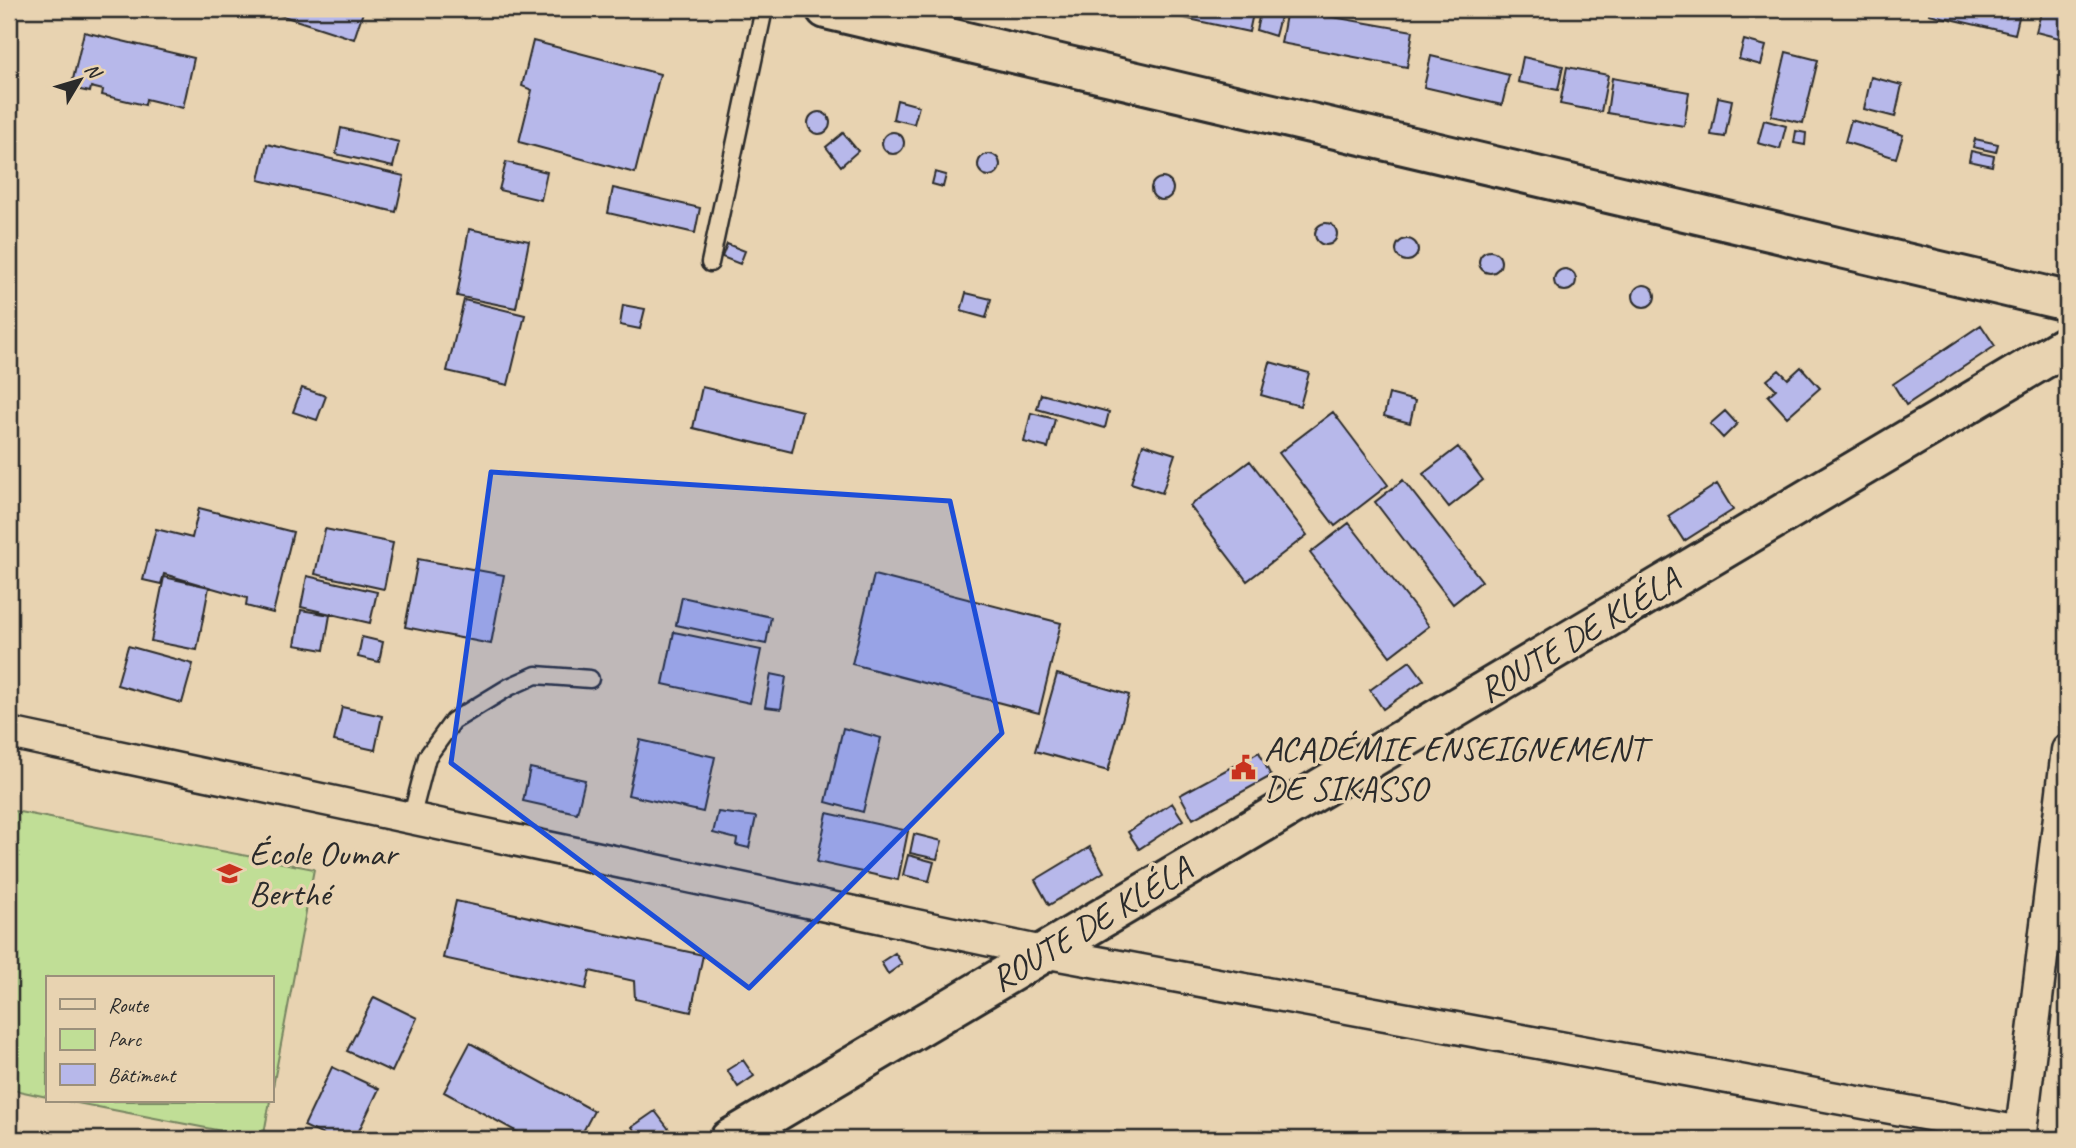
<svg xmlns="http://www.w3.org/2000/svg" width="2076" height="1148" viewBox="0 0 2076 1148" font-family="Caveat,sans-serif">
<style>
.green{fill:#c0de96;stroke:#768460;stroke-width:2}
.building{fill:#b7b8ea;stroke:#2b2b2b;stroke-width:2}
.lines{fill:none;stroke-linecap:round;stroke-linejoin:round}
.service-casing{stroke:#2b2b2b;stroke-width:21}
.minor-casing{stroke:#2b2b2b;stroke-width:35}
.tertiary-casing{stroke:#2b2b2b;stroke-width:44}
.secondary-casing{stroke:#2b2b2b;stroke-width:44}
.service{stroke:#e8d3b1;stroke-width:16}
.minor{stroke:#e8d3b1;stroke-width:30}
.tertiary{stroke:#e8d3b1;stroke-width:38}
.secondary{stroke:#e8d3b1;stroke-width:38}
.marked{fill:#1d4ed8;fill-opacity:0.2;stroke:#1d4ed8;stroke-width:5;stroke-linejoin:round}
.labels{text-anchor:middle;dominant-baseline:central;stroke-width:7;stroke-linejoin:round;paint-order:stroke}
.street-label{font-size:35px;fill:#2b2b2b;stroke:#e8d3b1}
.poi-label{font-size:35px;fill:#2b2b2b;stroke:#e8d3b1;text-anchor:start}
</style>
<rect width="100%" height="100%" fill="#e8d3b1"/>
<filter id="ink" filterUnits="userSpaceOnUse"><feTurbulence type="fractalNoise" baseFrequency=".0143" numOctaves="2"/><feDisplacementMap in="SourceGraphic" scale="14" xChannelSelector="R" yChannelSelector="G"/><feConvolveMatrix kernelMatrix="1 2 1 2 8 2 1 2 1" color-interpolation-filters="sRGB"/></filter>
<g filter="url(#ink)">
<path class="green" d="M9,810L314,869L271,1097V978H47V1097L9,1089Z
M67,1101H270L263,1139Z"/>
<path class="building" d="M281,9H364L354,39L280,15Z
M1143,9H1254L1249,32Z
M1261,9H1282L1275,36L1256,30Z
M1287,9L1413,31L1407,67L1281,43Z
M1930,9H2021L2015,34L1929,14Z
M2042,9H2067V40L2036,32Z
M84,32L194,58L183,108L146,99L145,105L102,95L103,90L91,87L90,92L71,88Z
M1744,40L1766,46L1761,65L1739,59Z
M533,41L660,74L635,173L519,142L532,90L522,86Z
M1786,52L1818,60L1803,123L1771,116Z
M1431,56L1509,75L1502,105L1424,87Z
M1523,57L1563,66L1558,90L1518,82Z
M1567,67L1608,75L1601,112L1560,104Z
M1871,77L1902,85L1895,117L1864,109Z
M1612,78L1689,92L1684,126L1607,113Z
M1718,97L1732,100L1725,137L1711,135Z
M897,100L919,106L914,124L893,119Z
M808 123a11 11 0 1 1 22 0a11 11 0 1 1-22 0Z
M1764,120L1786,126L1780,149L1758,143Z
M1851,120L1903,135L1896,158L1845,142Z
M341,128L399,142L393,167L336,154Z
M1796,131L1806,133L1805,145L1794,143Z
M882 143a11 11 0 1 1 22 0a11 11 0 1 1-22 0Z
M843,133L858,151L841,166L826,147Z
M1975,139L1998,144L1996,152L1973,147Z
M267,144L404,176L396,212L259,180Z
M1971,151L1994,156L1992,166L1969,161Z
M978 165a11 11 0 1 1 22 0a11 11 0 1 1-22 0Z
M506,162L547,172L541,200L499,190Z
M935,172L946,175L943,187L932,184Z
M1151 189a11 11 0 1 1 22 0a11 11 0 1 1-22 0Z
M613,188L700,208L695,233L608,213Z
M1315 234a11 11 0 1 1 22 0a11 11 0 1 1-22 0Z
M469,229L529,241L516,308L457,296Z
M1396 250a11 11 0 1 1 22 0a11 11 0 1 1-22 0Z
M727,244L745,251L740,264L722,257Z
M1479 262a11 11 0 1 1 22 0a11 11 0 1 1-22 0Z
M1554 280a11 11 0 1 1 22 0a11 11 0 1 1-22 0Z
M1633 296a11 11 0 1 1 22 0a11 11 0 1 1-22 0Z
M966,293L991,299L986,318L961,311Z
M464,300L525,315L508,385L447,371Z
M623,305L645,309L640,329L620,325Z
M1981,325L1995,346L1906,405L1893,384Z
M1270,362L1309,373L1300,406L1261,395Z
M1801,367L1820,388L1787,417L1768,396L1776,389L1767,380L1779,370L1788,379Z
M702,387L802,411L792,452L693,428Z
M302,388L326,396L317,420L293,412Z
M1041,394L1109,412L1105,428L1037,409Z
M1389,394L1415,401L1410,423L1384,416Z
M1725,411L1737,424L1723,438L1710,424Z
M1333,412L1388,485L1335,526L1279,453Z
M1031,413L1055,419L1048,448L1024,442Z
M1143,444L1175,454L1162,493L1131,483Z
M1458,447L1483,480L1449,507L1423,474Z
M1250,461L1307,535L1247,581L1190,506Z
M1403,480L1482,581L1453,604L1375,502Z
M1717,484L1733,510L1684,541L1668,516Z
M199,508L293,532L273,613L246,606L247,598L164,574L161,584L143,580L156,529L192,538Z
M1349,523L1429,626L1390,656L1310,553Z
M325,529L393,543L384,589L315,574Z
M418,559L504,575L491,644L405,627Z
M874,575L1061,623L1039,713L852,664Z
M307,576L377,592L370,623L301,607Z
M164,577L209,587L197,650L151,641Z
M682,597L771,617L766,644L676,625Z
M301,610L330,615L324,650L295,645Z
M674,632L761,650L750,703L663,684Z
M362,637L383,642L379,662L358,657Z
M128,646L193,664L182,703L117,685Z
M1410,661L1424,680L1383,709L1370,690Z
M771,674L786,677L781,709L765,707Z
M1057,674L1129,695L1108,771L1035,751Z
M342,707L382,716L375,750L334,741Z
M843,728L881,738L863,812L826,802Z
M640,740L715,757L703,812L628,795Z
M1259,752L1271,776L1193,819L1180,795Z
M530,768L585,780L577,813L523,801Z
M1172,803L1183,820L1139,849L1128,832Z
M718,812L756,817L749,848L736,845L737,839L713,833Z
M827,813L908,831L898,880L817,862Z
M914,834L942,841L937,859L910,853Z
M1090,847L1104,872L1049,905L1035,880Z
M908,855L934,862L929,881L903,875Z
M456,901L703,955L691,1012L635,999L634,981L590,971L586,989L443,958Z
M895,953L902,964L888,974L881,962Z
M374,997L417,1018L392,1072L347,1051Z
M470,1043L594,1111L579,1139H530L444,1092Z
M743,1060L754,1076L738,1087L727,1070Z
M332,1067L379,1089L355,1139H332L304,1126Z
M655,1111L671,1132L662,1139H641L632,1127Z"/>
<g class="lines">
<defs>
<path id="service" d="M710,263L764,9
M411,819L427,757L453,721L509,687L536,675L590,679"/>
<path id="minor" d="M9,733L1043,952L2021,1132
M2017,1139L2021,1132L2067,750"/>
<path id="tertiary" d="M826,9L2067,301"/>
<path id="secondary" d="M730,1139L2067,345"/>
</defs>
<use href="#service" class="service-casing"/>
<use href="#minor" class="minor-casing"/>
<use href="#tertiary" class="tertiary-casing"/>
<use href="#secondary" class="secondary-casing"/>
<use href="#service" class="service"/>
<use href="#minor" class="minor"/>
<use href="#tertiary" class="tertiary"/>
<use href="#secondary" class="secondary"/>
</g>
</g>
<path class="marked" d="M491,472L950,501L1002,733L749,988L451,763Z"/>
<defs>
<symbol id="civic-bare" viewBox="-9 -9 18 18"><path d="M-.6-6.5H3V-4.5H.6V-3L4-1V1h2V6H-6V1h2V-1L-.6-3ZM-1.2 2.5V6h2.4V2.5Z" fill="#c8321e" stroke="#e8d3b1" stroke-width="2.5" paint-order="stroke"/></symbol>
<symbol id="school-bare" viewBox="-9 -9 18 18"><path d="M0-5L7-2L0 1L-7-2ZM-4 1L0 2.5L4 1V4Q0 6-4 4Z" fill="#c8321e" stroke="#e8d3b1" stroke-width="2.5" paint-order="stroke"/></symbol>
</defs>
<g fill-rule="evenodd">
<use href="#civic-bare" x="1226" y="750" width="35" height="35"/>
<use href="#school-bare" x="212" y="856" width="35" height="35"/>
</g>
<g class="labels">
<g class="street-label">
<text transform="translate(1579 635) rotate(-31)">ROUTE DE KLÉLA</text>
<text transform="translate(1091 924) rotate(-31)">ROUTE DE KLÉLA</text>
</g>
<g class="poi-label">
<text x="1264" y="748">ACADÉMIE ENSEIGNEMENT<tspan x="1264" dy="40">DE SIKASSO</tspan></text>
<text x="249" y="853">École Oumar<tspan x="249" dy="40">Berthé</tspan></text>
</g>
</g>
<rect width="2076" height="1148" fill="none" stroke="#e8d3b1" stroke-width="35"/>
<rect x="18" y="18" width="2041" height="1113" fill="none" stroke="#2b2b2b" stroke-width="2.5" filter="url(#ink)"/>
<rect x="46" y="976" width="228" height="126" fill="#e8d3b1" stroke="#9c907b" stroke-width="2"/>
<rect x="60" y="999" width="35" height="10" fill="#e8d3b1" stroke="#9c907b" stroke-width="2"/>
<text x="108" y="1012" font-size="21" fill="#2b2b2b">Route</text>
<rect x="60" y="1029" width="35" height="21" fill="#c0de96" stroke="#9c907b" stroke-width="2"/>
<text x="108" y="1046" font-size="21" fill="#2b2b2b">Parc</text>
<rect x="60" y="1064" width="35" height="21" fill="#b7b8ea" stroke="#9c907b" stroke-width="2"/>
<text x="108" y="1082" font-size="21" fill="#2b2b2b">Bâtiment</text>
<g transform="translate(80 80) rotate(52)" stroke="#e8d3b1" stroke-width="5" paint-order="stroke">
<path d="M0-5L12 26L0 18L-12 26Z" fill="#2b2b2b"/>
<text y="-10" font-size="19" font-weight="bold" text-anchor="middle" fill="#2b2b2b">N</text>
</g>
</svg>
